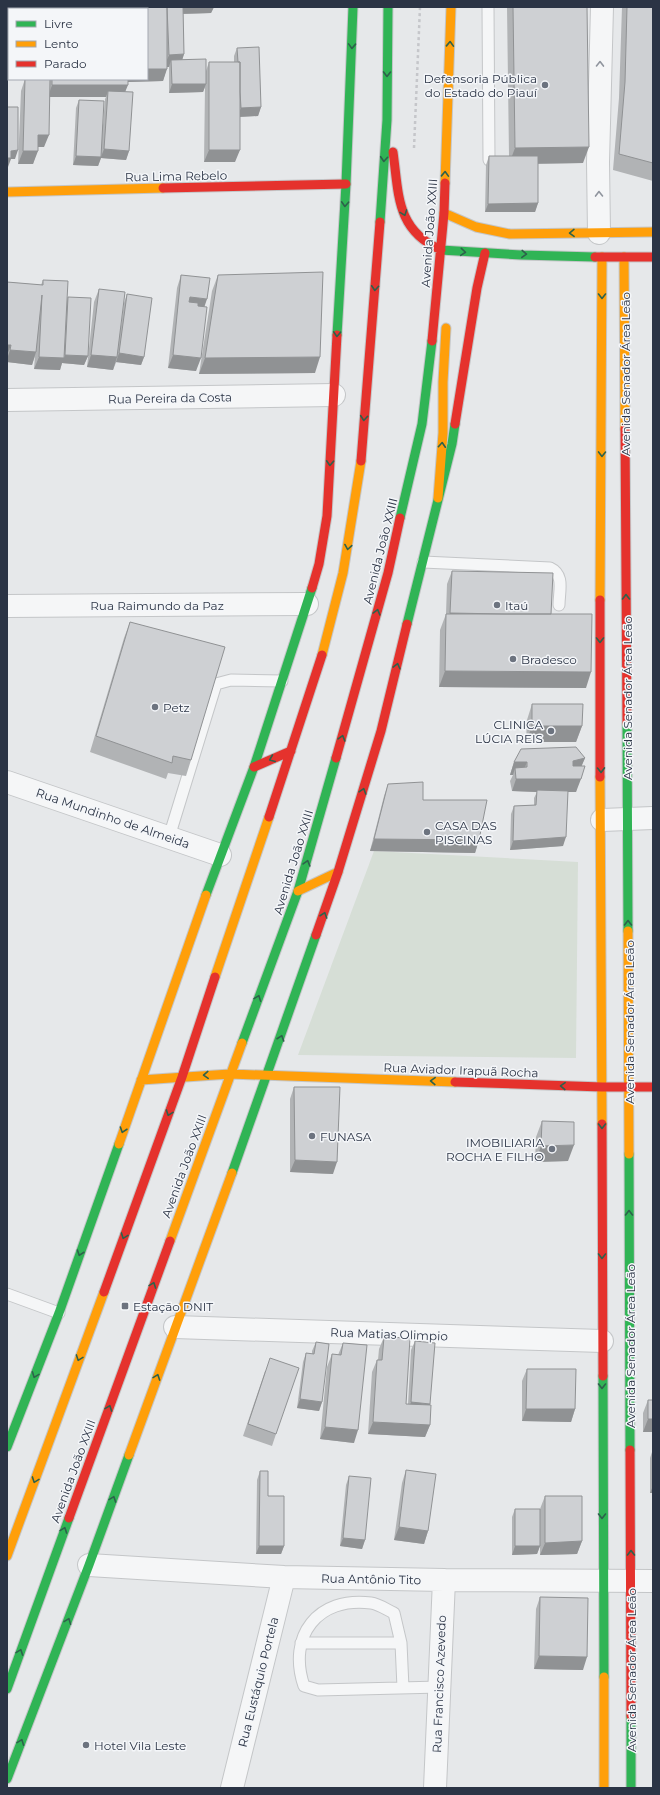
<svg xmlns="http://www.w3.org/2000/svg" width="660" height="1795" viewBox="0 0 660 1795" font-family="Montserrat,sans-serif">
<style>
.green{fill:#d6ded6}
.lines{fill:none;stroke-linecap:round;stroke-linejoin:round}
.lane-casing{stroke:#c4c6c8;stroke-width:13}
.street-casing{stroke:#c4c6c8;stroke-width:24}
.fast-casing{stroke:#c4c6c8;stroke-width:11}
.slow-casing{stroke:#c4c6c8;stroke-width:11}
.jam-casing{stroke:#c4c6c8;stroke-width:11}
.path{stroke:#c5c6ca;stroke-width:2.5;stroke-dasharray:3 3;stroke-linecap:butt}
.lane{stroke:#f5f6f7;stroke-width:11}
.street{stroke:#f5f6f7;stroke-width:22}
.fast{stroke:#30b455;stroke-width:9}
.slow{stroke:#ff9f0a;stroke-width:9}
.jam{stroke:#e5322d;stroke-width:9}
.wall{fill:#b1b3b5}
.shaded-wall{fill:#909294}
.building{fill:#ced0d3;stroke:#909294}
.oneway{stroke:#2d614b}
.oneway2{stroke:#90959e}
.poi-dot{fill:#6c737f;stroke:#f4f6f9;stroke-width:1.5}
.labels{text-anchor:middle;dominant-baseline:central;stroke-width:3;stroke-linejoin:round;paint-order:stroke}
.poi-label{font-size:12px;fill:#2b3445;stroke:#f4f6f9;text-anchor:start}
.street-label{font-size:12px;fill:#2b3445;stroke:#f4f6f9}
</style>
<rect width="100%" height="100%" fill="#e6e8ea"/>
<path class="green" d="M374,851L578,862L576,1058L298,1055Z"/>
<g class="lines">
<defs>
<path id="lane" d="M488,7L489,160
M423,562L550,568C565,575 559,591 559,605
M169,837L216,684L231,680L282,681
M7,1294L59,1313
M301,1643H401
M403,1688L401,1643L394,1613C387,1610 379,1604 371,1603C318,1596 287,1636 304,1686L318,1690L440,1687"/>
<path id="street" d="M599,233L598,162L602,7
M7,400L334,395
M7,606L307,604
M7,782L220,855
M602,820L653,818
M175,1327L602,1341
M89,1565L284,1577L444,1580L653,1581
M232,1788L284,1577
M435,1788L444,1580"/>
<path id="fast" d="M380,222L387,120L388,7
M441,250L521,255L595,257
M337,335L346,184L353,7
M400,518L422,424L432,341
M407,624L452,444L455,424
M627,724L628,931
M206,895L254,767L312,588
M242,1043L298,891L336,758
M629,1154L630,1450
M232,1173L316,935
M603,1376L604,1677
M7,1447L59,1313L119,1144
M7,1689L69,1518
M631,1716V1788
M7,1779L89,1565L129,1455"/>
<path id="slow" d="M445,183L451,7
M7,192L163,188
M444,213L476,227L510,234L653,232
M624,257L625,429
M438,498L443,433V382L446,328
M600,600L602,257
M322,655L343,573L361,461
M600,777L602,1124
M298,891L338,872
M628,931L629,1154
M215,977L269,817
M141,1080L230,1074L455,1082
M119,1144L206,895
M170,1241L242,1043
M129,1455L232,1173
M7,1556L104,1292
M604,1677V1788"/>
<path id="jam" d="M393,152C399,195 396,230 441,250
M163,188L346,184
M595,257H653
M432,341L444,213L445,183
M455,424L477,288L485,253
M625,429L627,724
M361,461L380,222
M312,588L319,564L327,516L337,335
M600,600V777
M336,758L388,573L400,518
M254,767L291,751
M269,817L322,655
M316,935L338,872L381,731L407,624
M455,1082L602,1087H653
M602,1124L603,1376
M104,1292L182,1077L215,977
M630,1450L631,1716
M69,1518L170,1241"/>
</defs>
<use href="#lane" class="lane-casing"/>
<use href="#street" class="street-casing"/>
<use href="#fast" class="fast-casing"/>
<use href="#slow" class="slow-casing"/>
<use href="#jam" class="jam-casing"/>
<path class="path" d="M414,148L420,7"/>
<use href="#lane" class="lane"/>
<use href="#street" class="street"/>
<use href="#fast" class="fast"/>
<use href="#slow" class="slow"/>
<use href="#jam" class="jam"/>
</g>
<path class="wall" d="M55,7H76V8L77,7H126V9H55Z
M126,7H214L211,13L183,14L184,54L182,60L206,71L209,62H234V56L237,48L261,107L258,116L240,117L235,162H204L205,87L203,92L169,93V67H167L163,81L128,82L125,92L129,151L126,160L101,158L98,166L73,165L76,108L79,100L103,125L105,99L106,97H50L44,147H38L33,164H18L21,91L25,79H147V9H126Z
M507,7H587L583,163L538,164V203L535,212H485L486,165L489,156H509Z
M622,7H653V181L613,170L619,98Z
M181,275L204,307L196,371L168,368L177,288Z
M218,275L315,373L199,374L212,291Z
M43,280L67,301L68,297L88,356L84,365L62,363L60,370L34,369L35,356L32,365L7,362V282L41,285Z
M99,289L121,326L124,303L127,294L144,357L141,365L116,362L117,360L113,370L87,367L94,302Z
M452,571L551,614L586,688L439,687L440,630L446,614L447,584Z
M130,622L191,760L186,776L168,773L166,779L90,752L124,638Z
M532,704L582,726L576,742H526L527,720Z
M585,758L581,766L576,792H568L563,846L510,850L511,814L514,806L534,805V798L537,792L512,791L510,781L513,775H510L514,762Z
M388,784L423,800L479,840L475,853L370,851L384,796Z
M294,1087L333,1174L290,1172V1099Z
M653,1099V1116L652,1100Z
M542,1121L568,1161L535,1162L536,1137Z
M384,1337L406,1404H408L411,1350L415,1341L430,1405V1425L425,1437L368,1434L372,1372L377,1360H378L379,1349Z
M316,1342L322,1402L319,1411L297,1408L303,1362L306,1353L312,1354V1351Z
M343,1343L354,1443L320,1439L327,1367L332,1354L338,1355Z
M527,1369L575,1409L571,1422L522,1421V1381Z
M265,1371L276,1434L272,1446L243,1436Z
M648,1400H653V1432H643V1413Z
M653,1449V1493H650V1458Z
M406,1470L428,1531L424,1544L394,1540L402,1483Z
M260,1471L284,1546L281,1554H256L257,1480Z
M349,1476L365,1540L362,1549L340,1546L346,1485Z
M545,1496L582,1541L577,1554L540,1555V1509Z
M515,1509L540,1546L537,1554L512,1555V1517Z
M540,1597L583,1670L534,1669L536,1609Z"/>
<path class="shaded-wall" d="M181,7H214L211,13L178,14Z
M184,54L180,67L171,60L169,67H164L169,55Z
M147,69H167L163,81L127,82V79H147Z
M172,84H206L203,92L169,93Z
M52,85H128L123,97L108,91L106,97H48Z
M261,107L258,116L237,117L241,108Z
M38,135H49L44,147H34Z
M589,147L583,163L509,164L515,148Z
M104,149L129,151L126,160L101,158L98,166L73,165L76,156L101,157Z
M18,150L15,159H11L8,167H7V158L11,151Z
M209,150H240L235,162H204Z
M23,151H38L33,164H18Z
M538,203L535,212H485L488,204Z
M190,297L207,299L203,311L185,309Z
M7,345H11L7,355Z
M10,350L36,352L32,365L7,362V359Z
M119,353L144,357L141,365L116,362Z
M65,355L88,356L84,365L62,363L60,370L34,369L39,357L64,358Z
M91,355L117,357L113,370L87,367Z
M173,355L201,358L196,371L168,368Z
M320,357L315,373L199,374L205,358Z
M450,613L551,615L446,625Z
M445,671L591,672L586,688L439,687Z
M532,726H582L576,742H526Z
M585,758L580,770L569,774L573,761Z
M514,762H527L522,775L515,768L513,775H510Z
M516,779H581L576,792H537V790V792L512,791Z
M566,837L563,846L510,850L513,841Z
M374,839L479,840L475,853L370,851Z
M574,1145L568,1161L535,1162L541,1146Z
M295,1160L337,1162L333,1174L290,1172Z
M300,1399L322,1402L319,1411L297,1408Z
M411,1402L430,1404L427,1412L408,1411Z
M526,1409H575L571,1422L522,1421Z
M648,1419H653V1432H643Z
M373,1422L430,1425L425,1437L368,1434Z
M325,1427L358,1430L354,1443L320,1439Z
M653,1486V1493H650Z
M399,1527L428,1531L424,1544L394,1540Z
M343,1538L365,1540L362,1549L340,1546Z
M582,1541L577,1554L540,1555L545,1543Z
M259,1546H284L281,1554H256Z
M515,1546H540L537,1554L512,1555Z
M539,1656L587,1657L583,1670L534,1669Z"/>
<path class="building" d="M58,7H76V9H58Z
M79,7H126V9H79Z
M131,7H167V69H147V9H131Z
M167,7H183L184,54L169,55Z
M513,7H587L589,147L515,148Z
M627,7H653V163L619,154L625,82Z
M259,47L261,107L241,108L240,92V62H238L237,48Z
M206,59V84H172L171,60Z
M209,62H240V150H209Z
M25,79H50L49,135H38V151H23Z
M52,79H128V85H52Z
M108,91L133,92L129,151L104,149Z
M79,100L104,101L101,157L76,156Z
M7,107H18V150L11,151V158H7Z
M489,156H538V203L488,204Z
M323,272L320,357L205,358L218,275Z
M181,275L210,278L207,299L190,297L189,302L198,303V306L207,307L201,358L173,355Z
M43,280L68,281L64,358L39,357L42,295L36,352L10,350L11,345H7V282L43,285Z
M99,289L125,292L117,357L91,355Z
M127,294L152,298L144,357L119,353Z
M68,297L91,298L88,356L65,355Z
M452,571L553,573L551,614H504L450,613Z
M446,614H592L591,672L445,671Z
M130,622L225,647L191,760L173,756L172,763L96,736Z
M532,704H583L582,726H532Z
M576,747L585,758L573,761V766H585L581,779H516L515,768L527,767V762H514L521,749Z
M423,782V800H487L479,840L374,839L388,784Z
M537,790L568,791L566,837L513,841L514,806L536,805Z
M294,1087H340L337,1162L295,1160Z
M542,1121L574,1122V1145L541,1146Z
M384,1337L410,1338L406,1404L431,1405L430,1425L373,1422L377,1360H382Z
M415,1341L435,1343L430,1404L411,1402Z
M316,1342L329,1344L322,1402L300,1399L306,1353L314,1354Z
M343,1343L367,1345L358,1430L325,1427L332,1354L341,1355Z
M270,1358L299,1368L276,1434L248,1424Z
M527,1369H576L575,1409H526Z
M648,1400H653V1419H648Z
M406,1470L436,1474L428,1531L399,1527Z
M260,1471H268V1496H284V1546H259Z
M349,1476L371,1478L365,1540L343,1538Z
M545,1496H582V1541L545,1543Z
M515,1509H540V1546H515Z
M540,1597L588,1598L587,1657L539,1656Z"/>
<defs><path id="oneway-chevron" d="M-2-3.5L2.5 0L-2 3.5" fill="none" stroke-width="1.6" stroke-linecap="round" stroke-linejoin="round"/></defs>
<g class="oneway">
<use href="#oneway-chevron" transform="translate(450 44) rotate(-88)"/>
<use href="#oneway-chevron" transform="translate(352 46) rotate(92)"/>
<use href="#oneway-chevron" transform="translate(387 74) rotate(91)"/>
<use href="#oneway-chevron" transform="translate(384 159) rotate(94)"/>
<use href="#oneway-chevron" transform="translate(445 174) rotate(-88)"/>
<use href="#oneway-chevron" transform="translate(345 204) rotate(93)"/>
<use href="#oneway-chevron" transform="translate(404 213) rotate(70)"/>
<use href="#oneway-chevron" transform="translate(572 233) rotate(179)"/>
<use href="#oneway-chevron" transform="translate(463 252) rotate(5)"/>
<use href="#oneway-chevron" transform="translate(524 254) rotate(2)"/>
<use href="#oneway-chevron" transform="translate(375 288) rotate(94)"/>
<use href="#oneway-chevron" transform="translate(602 296) rotate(90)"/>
<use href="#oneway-chevron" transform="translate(337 334) rotate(93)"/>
<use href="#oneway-chevron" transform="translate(364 418) rotate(95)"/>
<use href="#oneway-chevron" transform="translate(442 445) rotate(-86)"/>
<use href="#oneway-chevron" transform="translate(602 454) rotate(91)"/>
<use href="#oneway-chevron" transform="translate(330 463) rotate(93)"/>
<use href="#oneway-chevron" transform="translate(348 547) rotate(99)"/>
<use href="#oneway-chevron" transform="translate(626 597) rotate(-90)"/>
<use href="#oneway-chevron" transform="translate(377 612) rotate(-75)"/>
<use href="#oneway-chevron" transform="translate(600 640) rotate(90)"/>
<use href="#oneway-chevron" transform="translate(397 666) rotate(-76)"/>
<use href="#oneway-chevron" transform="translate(342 738) rotate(-74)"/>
<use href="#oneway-chevron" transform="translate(272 759) rotate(157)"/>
<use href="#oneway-chevron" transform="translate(601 770) rotate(89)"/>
<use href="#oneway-chevron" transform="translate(363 791) rotate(-73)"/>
<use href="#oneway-chevron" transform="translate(307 863) rotate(-74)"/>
<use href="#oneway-chevron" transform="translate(324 915) rotate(-71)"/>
<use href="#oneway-chevron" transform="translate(628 923) rotate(-90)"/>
<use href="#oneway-chevron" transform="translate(258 998) rotate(-69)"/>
<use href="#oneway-chevron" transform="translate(281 1038) rotate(-71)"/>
<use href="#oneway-chevron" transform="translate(206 1075) rotate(177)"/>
<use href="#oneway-chevron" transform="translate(433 1081) rotate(-178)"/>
<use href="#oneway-chevron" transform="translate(563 1086) rotate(-178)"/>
<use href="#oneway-chevron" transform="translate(169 1113) rotate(110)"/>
<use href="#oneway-chevron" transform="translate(602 1126) rotate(90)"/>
<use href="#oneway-chevron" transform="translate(123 1130) rotate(109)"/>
<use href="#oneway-chevron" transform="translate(629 1213) rotate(-90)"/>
<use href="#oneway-chevron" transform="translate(124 1236) rotate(110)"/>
<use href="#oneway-chevron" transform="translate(80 1253) rotate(109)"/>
<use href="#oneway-chevron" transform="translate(602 1256) rotate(90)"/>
<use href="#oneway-chevron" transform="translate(153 1285) rotate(-70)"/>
<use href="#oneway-chevron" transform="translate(79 1358) rotate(110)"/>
<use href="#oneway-chevron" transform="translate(35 1375) rotate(111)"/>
<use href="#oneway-chevron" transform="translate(157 1377) rotate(-70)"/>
<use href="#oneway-chevron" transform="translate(602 1386) rotate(90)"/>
<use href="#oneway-chevron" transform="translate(109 1408) rotate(-70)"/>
<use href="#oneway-chevron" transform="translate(35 1480) rotate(110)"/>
<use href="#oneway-chevron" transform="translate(113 1499) rotate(-70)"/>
<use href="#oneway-chevron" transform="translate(602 1516) rotate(90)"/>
<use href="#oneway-chevron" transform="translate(64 1530) rotate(-70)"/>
<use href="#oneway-chevron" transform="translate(631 1553) rotate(-90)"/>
<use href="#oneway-chevron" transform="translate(68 1621) rotate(-69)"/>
<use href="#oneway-chevron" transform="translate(20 1652) rotate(-70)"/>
<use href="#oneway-chevron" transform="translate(21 1742) rotate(-69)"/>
</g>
<g class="oneway2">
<use href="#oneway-chevron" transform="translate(600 64) rotate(-89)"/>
<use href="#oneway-chevron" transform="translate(599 194) rotate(-91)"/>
</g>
<g class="poi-dot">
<circle cx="545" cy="85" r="4"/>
<circle cx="497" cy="605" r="4"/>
<circle cx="513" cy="659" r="4"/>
<circle cx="155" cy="707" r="4"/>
<circle cx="551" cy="731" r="4"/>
<circle cx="427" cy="832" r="4"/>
<circle cx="312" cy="1136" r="4"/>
<circle cx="552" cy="1149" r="4"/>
<rect x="121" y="1302" width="8" height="8" rx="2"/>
<circle cx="86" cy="1745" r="4"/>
</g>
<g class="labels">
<g class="poi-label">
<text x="537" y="78" text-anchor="end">Defensoria Pública<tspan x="537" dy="14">do Estado do Piauí</tspan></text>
<text x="505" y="605">Itaú</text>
<text x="521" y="659">Bradesco</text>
<text x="163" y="707">Petz</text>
<text x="543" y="724" text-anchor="end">CLINICA<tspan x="543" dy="14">LÚCIA REIS</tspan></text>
<text x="435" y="825">CASA DAS<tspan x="435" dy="14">PISCINAS</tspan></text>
<text x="320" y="1136">FUNASA</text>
<text x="544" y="1142" text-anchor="end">IMOBILIARIA<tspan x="544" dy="14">ROCHA E FILHO</tspan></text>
<text x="133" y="1306">Estação DNIT</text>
<text x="94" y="1745">Hotel Vila Leste</text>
</g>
<g class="street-label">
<text transform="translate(176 176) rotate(-1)">Rua Lima Rebelo</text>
<text transform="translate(429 233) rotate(-86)">Avenida João XXIII</text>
<text transform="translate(625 374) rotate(-90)">Avenida Senador Área Leão</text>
<text transform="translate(170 398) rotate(-1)">Rua Pereira da Costa</text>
<text transform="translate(380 551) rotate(-76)">Avenida João XXIII</text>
<text x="157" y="605">Rua Raimundo da Paz</text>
<text transform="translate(627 698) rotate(-90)">Avenida Senador Área Leão</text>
<text transform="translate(113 818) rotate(19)">Rua Mundinho de Almeida</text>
<text transform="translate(293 862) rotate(-73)">Avenida João XXIII</text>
<text transform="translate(629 1022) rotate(-90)">Avenida Senador Área Leão</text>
<text transform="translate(461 1070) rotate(2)">Rua Aviador Irapuã Rocha</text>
<text transform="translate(184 1166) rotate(-70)">Avenida João XXIII</text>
<text transform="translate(389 1334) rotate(2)">Rua Matias Olimpio</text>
<text transform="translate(630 1346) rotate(-90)">Avenida Senador Área Leão</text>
<text transform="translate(73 1471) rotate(-70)">Avenida João XXIII</text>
<text transform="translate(371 1579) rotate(1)">Rua Antônio Tito</text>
<text transform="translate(631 1670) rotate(-90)">Avenida Senador Área Leão</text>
<text transform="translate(258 1682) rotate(-76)">Rua Eustáquio Portela</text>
<text transform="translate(439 1684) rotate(-88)">Rua Francisco Azevedo</text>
</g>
</g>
<rect width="660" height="1795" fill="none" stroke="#2b3445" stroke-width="16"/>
<rect x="8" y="8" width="140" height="72" fill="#f4f6f9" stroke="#a4a8b1"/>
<rect x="16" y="21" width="20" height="6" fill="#30b455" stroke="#a4a8b1"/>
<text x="44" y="28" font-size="12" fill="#2b3445">Livre</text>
<rect x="16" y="41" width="20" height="6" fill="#ff9f0a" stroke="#a4a8b1"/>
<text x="44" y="48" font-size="12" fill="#2b3445">Lento</text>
<rect x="16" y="61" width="20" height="6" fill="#e5322d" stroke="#a4a8b1"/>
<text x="44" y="68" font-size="12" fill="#2b3445">Parado</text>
</svg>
